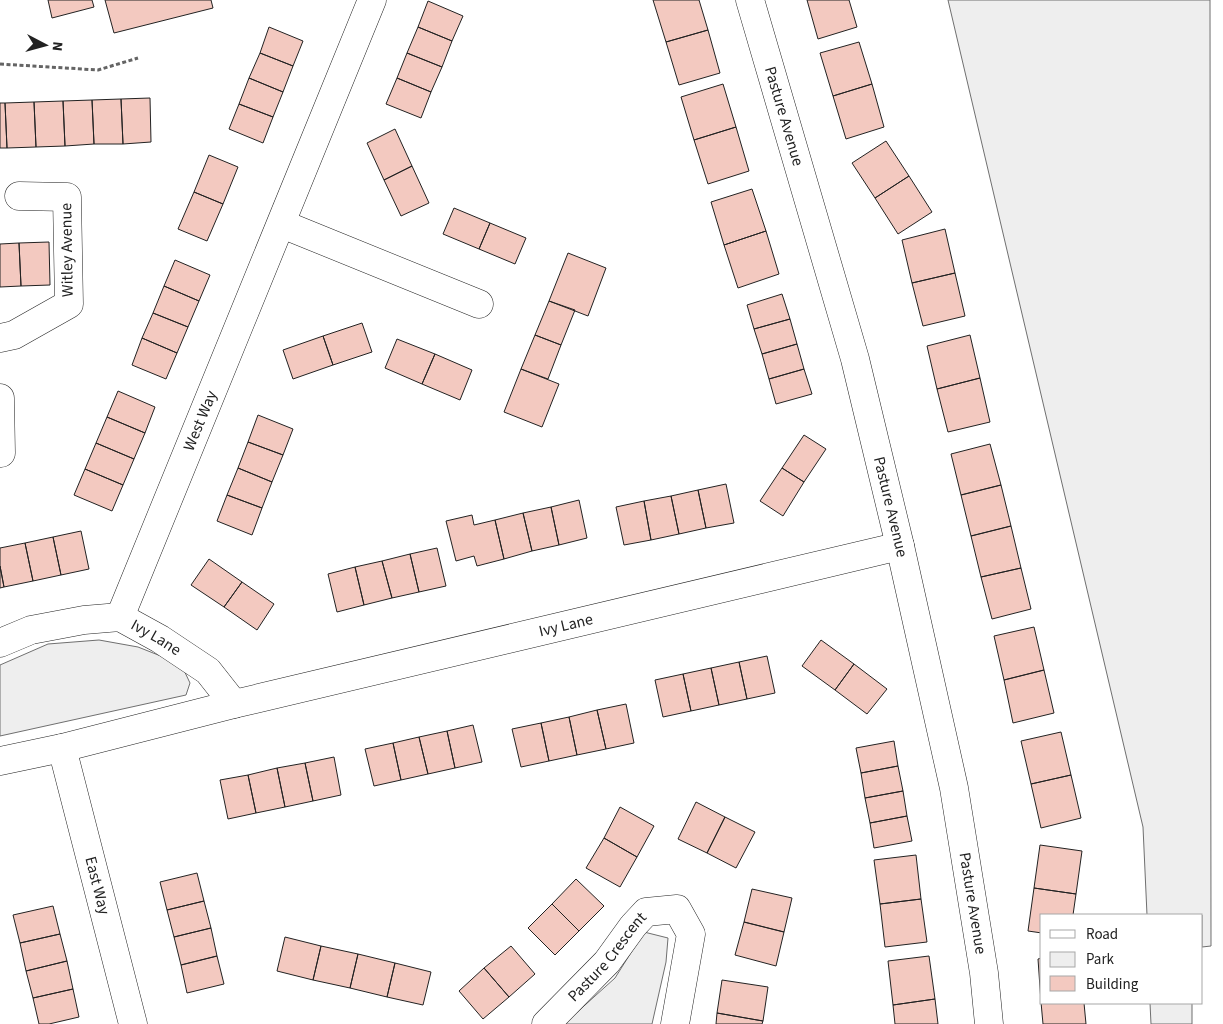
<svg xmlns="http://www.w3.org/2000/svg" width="1223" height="1024" viewBox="0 0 1223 1024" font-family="'Source Sans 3',sans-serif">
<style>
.green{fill:#eee;stroke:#6f6f6f}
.building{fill:#f3c9c0;stroke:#222}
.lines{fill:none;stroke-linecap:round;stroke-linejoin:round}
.minor-casing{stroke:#222;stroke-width:29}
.path{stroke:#646464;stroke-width:3;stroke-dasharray:4 2.5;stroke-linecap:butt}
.minor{stroke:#fff;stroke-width:28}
.labels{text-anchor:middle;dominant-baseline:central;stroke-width:4;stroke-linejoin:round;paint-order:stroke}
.street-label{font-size:16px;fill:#222;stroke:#fff}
</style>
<rect width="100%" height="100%" fill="#fff"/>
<path class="green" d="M948,0H1210L1211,946L1202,947V915H1147L1143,827Z
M99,640L138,647L181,664L190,683L186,695L0,736V665L48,644Z
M644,932L668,938L666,962L652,1024H564L615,978Z
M1150,1003H1192V1024H1151Z"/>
<path class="building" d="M48,0H92L94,7L52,18Z
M105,0H211L213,8L114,33Z
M653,0H699L708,30L666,42Z
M807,0H849L857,27L818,39Z
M428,1L463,16L452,41L418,27Z
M269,27L303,41L293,66L260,53Z
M418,27L452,41L442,67L407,53Z
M708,30L720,73L679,85L666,42Z
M859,42L872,84L833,96L820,53Z
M260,53L293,66L283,92L249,78Z
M407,53L442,67L431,92L397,78Z
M249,78L283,92L273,117L239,104Z
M397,78L431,92L421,118L386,104Z
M723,84L736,127L694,140L681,97Z
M872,84L884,127L846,139L833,96Z
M150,98L151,142L123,144L121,99Z
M121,99L123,144H94L92,100Z
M92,100L94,144L65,146L63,101Z
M63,101L65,146L36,147L34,102Z
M34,102L36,147L7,148L5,103Z
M0,103H5L7,148H0Z
M239,104L273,117L263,143L229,129Z
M736,127L749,171L708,184L694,140Z
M395,129L412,166L384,180L367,143Z
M886,141L909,176L875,198L852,163Z
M209,155L238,167L223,204L194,192Z
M412,166L429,203L401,216L384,180Z
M909,176L932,212L898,234L875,198Z
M752,189L766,231L724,245L711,202Z
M194,192L223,204L207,241L178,229Z
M454,208L490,223L479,249L443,234Z
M490,223L526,238L515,264L479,249Z
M945,229L955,273L912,283L902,240Z
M766,231L779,274L738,288L724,245Z
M49,242L50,285L21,286L19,243Z
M19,243L21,286L0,287V244Z
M568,253L606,268L588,316L549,301Z
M175,260L210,275L199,301L164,286Z
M955,273L965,316L923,326L912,283Z
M164,286L199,301L188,327L153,313Z
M782,294L790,319L754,329L747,305Z
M549,301L575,310L561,345L535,335Z
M153,313L188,327L177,353L142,338Z
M790,319L797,344L762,354L754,329Z
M362,323L372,352L333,365L323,336Z
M535,335L561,345L548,379L521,369Z
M970,335L980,378L937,389L927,346Z
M323,336L333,365L293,379L283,350Z
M142,338L177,353L166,379L132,365Z
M397,339L435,354L422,384L385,368Z
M797,344L804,369L769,379L762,354Z
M435,354L472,370L460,400L422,384Z
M521,369L559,384L542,427L504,412Z
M804,369L812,394L776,404L769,379Z
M980,378L990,422L948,432L937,389Z
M118,391L155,407L145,433L107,417Z
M258,415L293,429L283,455L248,442Z
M107,417L145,433L134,459L96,443Z
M804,435L826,449L804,482L782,468Z
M248,442L283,455L272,482L238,468Z
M96,443L134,459L123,485L85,469Z
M990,444L1001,485L961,495L951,454Z
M238,468L272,482L262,508L227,495Z
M782,468L804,482L783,516L760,501Z
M85,469L123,485L112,511L74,495Z
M726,484L734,523L706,528L698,490Z
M1001,485L1011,526L971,536L961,495Z
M698,490L706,528L679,534L671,496Z
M227,495L262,508L252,535L217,521Z
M671,496L679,534L651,540L644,501Z
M579,500L587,538L559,545L551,507Z
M644,501L651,540L624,545L616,507Z
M551,507L559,545L532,551L523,513Z
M523,513L532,551L504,559L495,520Z
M472,515L474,525L495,520L504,559L477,566L474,556L456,561L446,521Z
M1011,526L1021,568L981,577L971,536Z
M81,531L89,569L61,575L53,537Z
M53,537L61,575L33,581L25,543Z
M25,543L33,581L4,587L0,566V548Z
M437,548L446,586L419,592L410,554Z
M410,554L419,592L392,598L382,561Z
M209,559L242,582L224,607L191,585Z
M382,561L392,598L364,605L355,567Z
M0,566L4,587L0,588Z
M355,567L364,605L337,612L328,574Z
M1021,568L1031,609L992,619L981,577Z
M242,582L274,604L257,630L224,607Z
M1034,627L1044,670L1004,680L994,636Z
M821,640L854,664L835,690L802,666Z
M767,656L775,693L747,699L739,662Z
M739,662L747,699L719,705L711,668Z
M854,664L887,689L867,714L835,690Z
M711,668L719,705L691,711L683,674Z
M1044,670L1054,713L1013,723L1004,680Z
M683,674L691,711L663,717L655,680Z
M626,704L634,743L606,749L597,710Z
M597,710L606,749L577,755L569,717Z
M569,717L577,755L549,761L541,723Z
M541,723L549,761L521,767L512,729Z
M473,725L482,762L455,768L447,731Z
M447,731L455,768L428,774L419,737Z
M1061,732L1071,775L1031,784L1021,741Z
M419,737L428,774L401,780L393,743Z
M894,741L898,766L861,773L856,748Z
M393,743L401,780L374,786L365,749Z
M334,757L341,795L313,801L305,763Z
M305,763L313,801L285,807L277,768Z
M898,766L903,791L865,798L861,773Z
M277,768L285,807L256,813L248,775Z
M248,775L256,813L228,819L220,780Z
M1071,775L1081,818L1041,828L1031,784Z
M903,791L907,816L870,823L865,798Z
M696,802L725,817L707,853L678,839Z
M620,807L654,826L637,857L604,838Z
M907,816L912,841L874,848L870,823Z
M725,817L755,832L736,868L707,853Z
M604,838L637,857L620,887L586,868Z
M1040,845L1082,851L1076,894L1034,888Z
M916,855L921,899L880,904L874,860Z
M197,873L204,901L167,910L160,882Z
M576,879L604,906L579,931L552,904Z
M1034,888L1076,894L1073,915H1042V933L1028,931Z
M752,889L792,898L784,932L744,922Z
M921,899L927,942L885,947L880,904Z
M204,901L211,928L174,937L167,910Z
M552,904L579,931L555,955L528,928Z
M53,906L60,934L20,943L13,915Z
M744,922L784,932L776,966L735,955Z
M211,928L217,956L181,965L174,937Z
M60,934L67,961L26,971L20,943Z
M285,937L321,946L313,980L277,971Z
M321,946L358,954L350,988L313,980Z
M511,946L535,974L509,997L484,968Z
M358,954L395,963L387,997L350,988Z
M217,956L224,984L187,993L181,965Z
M929,956L935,999L893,1005L888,961Z
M1042,958V1002H1041L1038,959Z
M67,961L73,989L33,998L26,971Z
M395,963L431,972L423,1005L387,997Z
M484,968L509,997L483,1019L459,991Z
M722,980L768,987L763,1021L717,1013Z
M73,989L79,1017L49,1024H39L33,998Z
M935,999L938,1024H895L893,1005Z
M1041,1002L1084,1003L1086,1024H1043Z
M717,1013L763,1021L762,1024H716Z"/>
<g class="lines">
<defs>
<g id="minor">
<path id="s1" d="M750,0L855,359L900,546L954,788L984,973L989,1024"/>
<path d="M282,224L479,304"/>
<path d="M0,338L14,335L69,304L67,197L19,196"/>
<path d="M0,398L1,453"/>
<path id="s2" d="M120,617L372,0"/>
<path id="s3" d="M0,643L31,630L84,620L120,617L160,639L208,671L234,704"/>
<path id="s4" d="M62,748L133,1024"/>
<path id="s5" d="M0,761L62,748L234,704L900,546"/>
<path id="s6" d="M546,1024L607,962L633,926L646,912L677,909L691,934L675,1024"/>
</g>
</defs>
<use href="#minor" class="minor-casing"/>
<path class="path" d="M0,64L98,70L138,58"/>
<use href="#minor" class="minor"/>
</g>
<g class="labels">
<g class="street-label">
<text stroke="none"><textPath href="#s1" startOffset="121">Pasture Avenue</textPath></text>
<text transform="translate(67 250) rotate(-91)">Witley Avenue</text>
<text stroke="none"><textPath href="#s2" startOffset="212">West Way</textPath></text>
<text stroke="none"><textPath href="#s1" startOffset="526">Pasture Avenue</textPath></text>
<text stroke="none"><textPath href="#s5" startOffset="582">Ivy Lane</textPath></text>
<text stroke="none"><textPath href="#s3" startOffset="165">Ivy Lane</textPath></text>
<text stroke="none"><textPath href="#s4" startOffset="142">East Way</textPath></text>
<text stroke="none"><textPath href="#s1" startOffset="931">Pasture Avenue</textPath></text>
<text stroke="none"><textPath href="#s6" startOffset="91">Pasture Crescent</textPath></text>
</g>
</g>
<rect x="1040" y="914" width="162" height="90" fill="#ffffff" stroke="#a7a7a7"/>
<rect x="1050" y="930" width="25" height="8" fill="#ffffff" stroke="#a7a7a7"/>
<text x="1086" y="939" font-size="15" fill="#222222">Road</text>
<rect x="1050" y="952" width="25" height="15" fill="#eeeeee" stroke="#a7a7a7"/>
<text x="1086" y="964" font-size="15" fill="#222222">Park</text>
<rect x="1050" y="976" width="25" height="15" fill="#f3c9c0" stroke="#a7a7a7"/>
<text x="1086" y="989" font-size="15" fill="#222222">Building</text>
<g transform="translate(45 45) rotate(96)" stroke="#ffffff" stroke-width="4" paint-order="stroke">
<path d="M0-4L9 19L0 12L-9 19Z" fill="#222222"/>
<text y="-8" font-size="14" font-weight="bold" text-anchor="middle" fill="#222222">N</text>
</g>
</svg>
